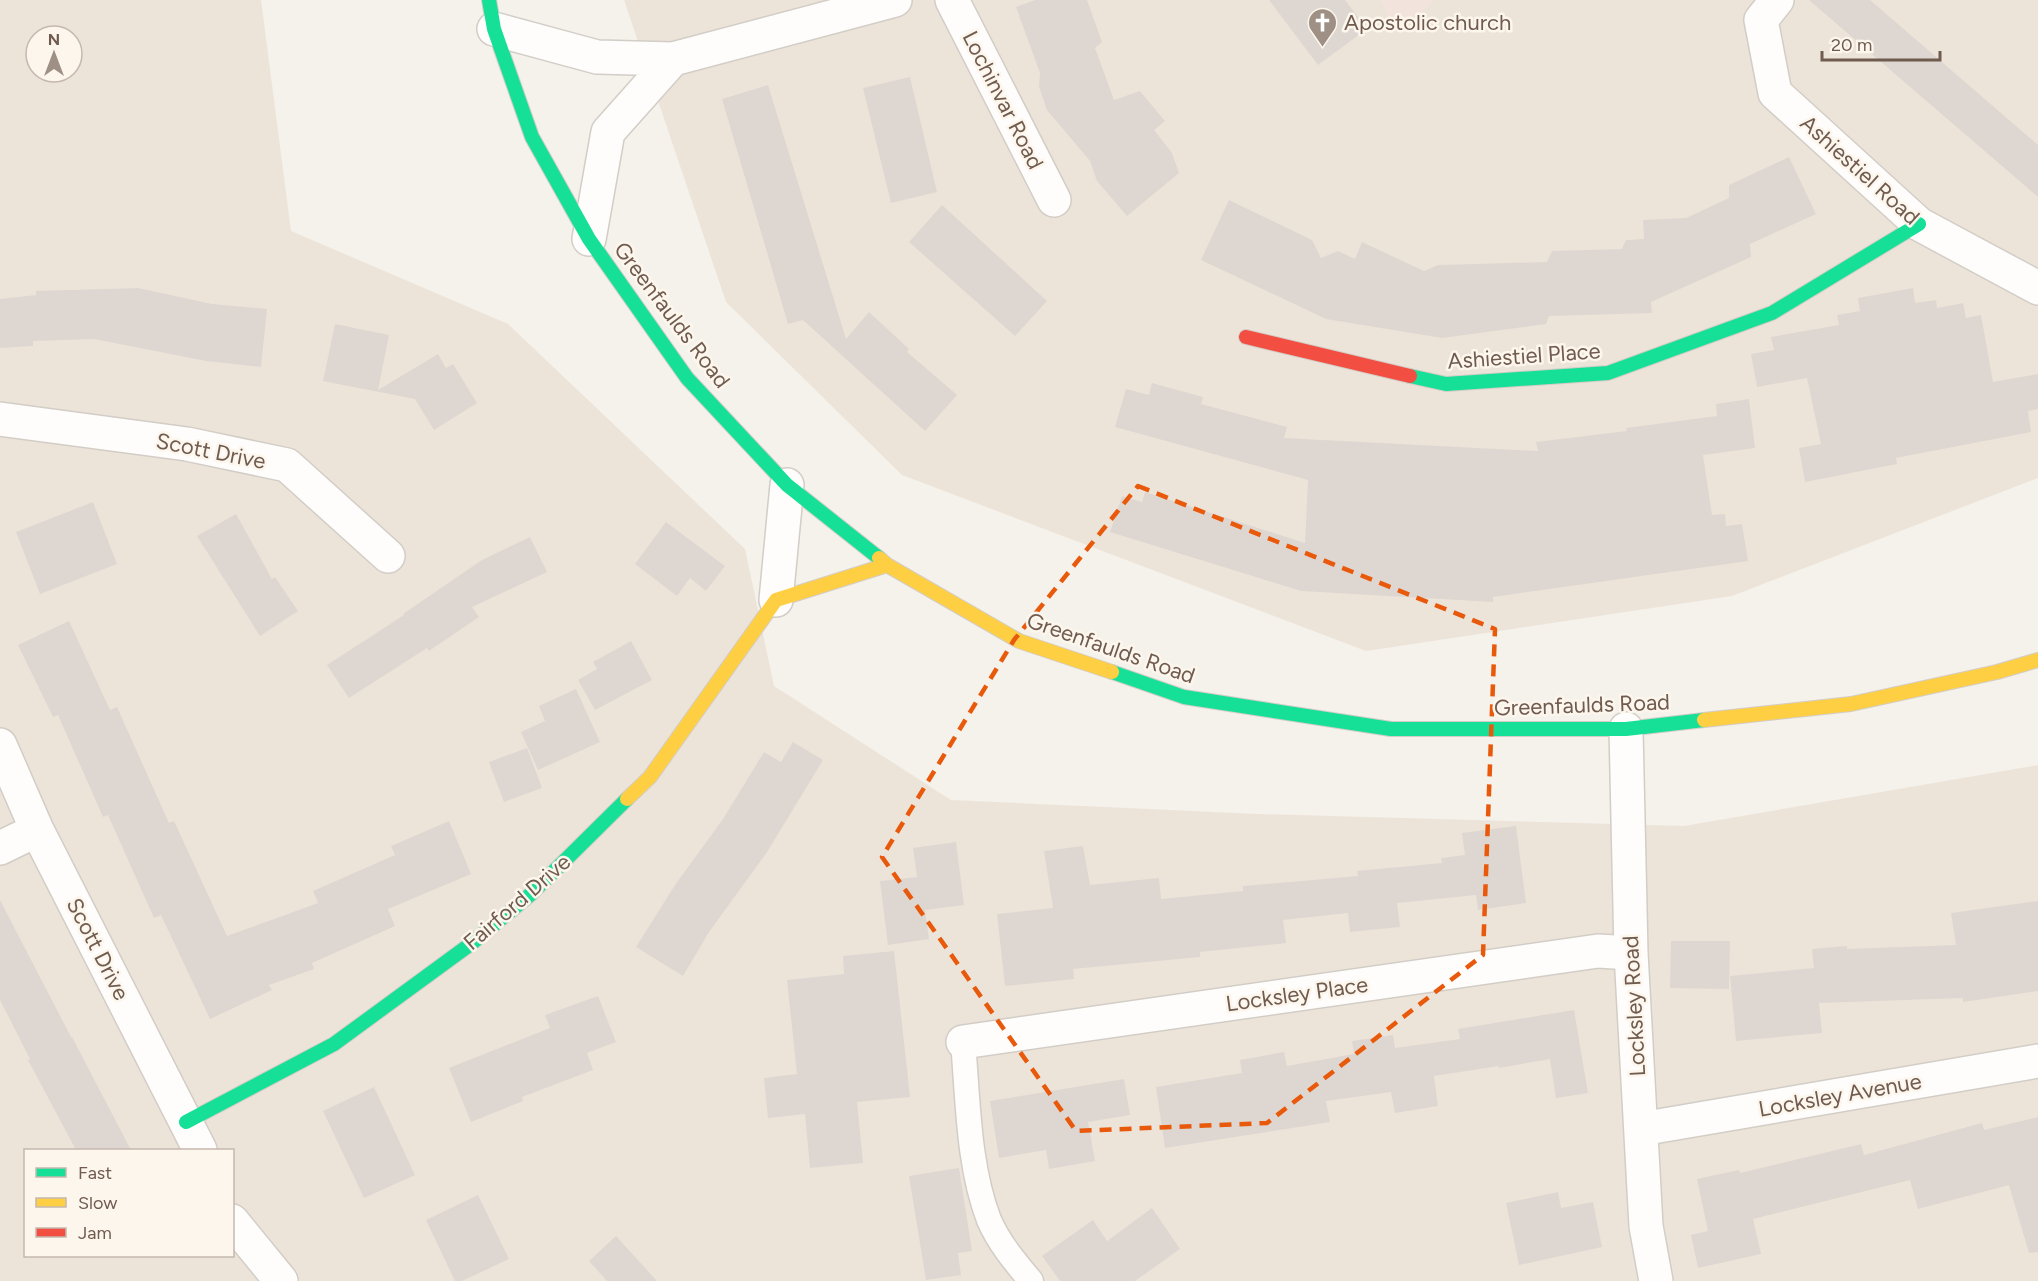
<svg xmlns="http://www.w3.org/2000/svg" width="2038" height="1281" viewBox="0 0 2038 1281" font-family="Figtree,sans-serif">
<style>
.residential{fill:#ede4d9;fill-rule:evenodd}
.commercial{fill:#f2e4dd}
.building{fill:#ded7d1}
.lines{fill:none;stroke-linecap:round;stroke-linejoin:round}
.lane-casing{stroke:#d2cdc6;stroke-width:27}
.street-casing{stroke:#d2cdc6;stroke-width:36}
.fast-casing{stroke:#d3cdc6;stroke-width:16}
.slow-casing{stroke:#d3cdc6;stroke-width:16}
.jam-casing{stroke:#d3cdc6;stroke-width:16}
.lane{stroke:#fefdfc;stroke-width:24}
.street{stroke:#fefdfc;stroke-width:33}
.fast{stroke:#16e098;stroke-width:14}
.slow{stroke:#ffcf43;stroke-width:14}
.jam{stroke:#f24e42;stroke-width:14}
.marked{fill:none;stroke:#e8590c;stroke-width:4.5;stroke-dasharray:12 8;stroke-linejoin:round}
.labels{text-anchor:middle;dominant-baseline:central;stroke-width:5;stroke-linejoin:round;paint-order:stroke}
.poi-label{font-size:22px;fill:#705b4f;stroke:#fdf6ed;text-anchor:start}
.street-label{font-size:22px;fill:#705b4f;stroke:#fdf6ed}
</style>
<rect width="100%" height="100%" fill="#f5f1eb"/>
<path class="residential" d="M0,0H261L291,231L508,324L745,549L774,686L951,800L1258,814L1684,826L2038,765V1281H0ZM36,36H72V72H36ZM26,1150H232V1256H26Z
M624,0H2038V478L1732,596L1366,651L902,475L726,302Z"/>
<path class="commercial" d="M1380,0H1434L1399,34Z"/>
<path class="building" d="M1035,0H1087L1102,42L1095,48L1114,100L1140,91L1165,121L1154,130L1172,153L1179,173L1127,216L1097,181L1090,161L1047,110L1039,87L1040,73L1016,7Z
M1269,0H1345L1367,29L1318,65Z
M1809,0H1870L2038,145V197Z
M910,77L937,192L891,203L863,88Z
M768,85L846,339L869,312L909,349L907,352L957,395L925,431L803,320L788,324L722,99Z
M1789,157L1816,214L1750,244L1751,257L1651,302L1652,313L1549,316L1546,324L1442,338L1326,319L1201,260L1229,200L1312,240L1321,258L1338,251L1355,259L1362,242L1424,271L1438,265L1547,262L1552,251L1622,249L1626,240L1644,239L1643,220L1686,218L1729,198V185Z
M942,205L1047,301L1015,336L909,242Z
M138,288L212,304L267,309L261,367L206,361L94,339L33,341V346L0,348V299L36,295V291Z
M1913,288L1915,303L1936,300L1937,308L1963,303L1966,318L1981,315L1993,382L2038,374V409L2028,411L2031,432L1896,458L1897,464L1805,482L1799,448L1821,444L1807,378L1757,387L1751,354L1774,350L1771,337L1839,325L1837,315L1860,311L1858,298Z
M335,324L389,335L378,390L438,354L446,368L453,364L477,403L434,430L415,399L323,381Z
M1152,383L1203,397L1201,404L1287,427L1284,438L1538,451L1536,442L1627,431L1626,428L1717,416L1716,404L1749,399L1755,448L1703,455L1712,515L1725,514L1726,526L1742,524L1748,561L1493,597V602L1301,591L1110,532L1122,496L1142,502L1145,492L1305,543L1308,480L1115,427L1126,389L1149,395Z
M93,502L117,564L40,594L16,532Z
M236,514L272,579L275,577L298,611L260,636L197,536Z
M666,522L725,566L706,591L690,578L677,596L635,564Z
M530,537L547,572L472,607L479,617L429,651L427,648L349,698L327,665L404,615L403,614L482,560Z
M69,621L110,710L117,707L169,823L174,821L227,936L318,903L313,891L395,855L391,846L449,821L471,874L388,909L395,926L312,963L314,969L269,985L272,990L210,1019L161,915L154,918L108,815L103,817L58,715L53,717L18,645Z
M631,641L652,680L595,710L578,680L597,669L593,662Z
M576,689L600,742L538,770L521,732L545,721L539,706Z
M793,742L823,760L767,852L709,932L683,976L636,947L675,885L723,819L764,752L781,762Z
M527,748L542,788L504,802L489,762Z
M1516,826L1526,903L1478,910L1476,895L1397,903L1400,927L1350,932L1348,913L1283,920L1286,943L1200,952V957L1073,969L1074,979L1005,986L997,914L1053,908L1044,851L1083,846L1090,885L1159,878L1161,899L1243,891V886L1358,876L1357,871L1442,863L1441,858L1465,855L1462,833Z
M956,842L964,905L925,910L929,939L888,945L880,881L917,877L913,848Z
M0,900L71,1037H72L131,1150H76L28,1060L30,1059L0,1000Z
M2038,901V991L1963,1002V998L1819,1003L1822,1033L1736,1041L1730,976L1814,968L1812,949L1847,946V949L1956,945L1951,913Z
M1671,941H1730L1729,989L1670,988Z
M894,951L910,1097L857,1102L863,1163L810,1168L805,1114L768,1118L764,1078L797,1074L787,980L844,974L843,956Z
M598,996L616,1042L587,1053L593,1070L522,1097L523,1101L471,1122L449,1068L550,1028L545,1015Z
M1574,1010L1588,1093L1556,1098L1550,1059L1499,1068V1066L1434,1076L1438,1106L1395,1113L1391,1092L1326,1101L1330,1122L1165,1148L1156,1087L1242,1073L1240,1060L1284,1052L1287,1066L1354,1054L1352,1041L1393,1035L1395,1048L1460,1039L1458,1029Z
M1124,1079L1130,1115L1088,1122L1095,1161L1049,1169L1046,1150L999,1158L990,1101Z
M374,1087L415,1175L364,1198L323,1111Z
M2038,1117V1252L2029,1253L2009,1185L1918,1209L1910,1180L1753,1219L1761,1254L1698,1268L1691,1235L1708,1231L1697,1179L1739,1170L1740,1173L1861,1144L1864,1155L1982,1123L1984,1130Z
M959,1168L972,1251L958,1253L961,1275L926,1280L909,1176Z
M1558,1192L1561,1208L1593,1202L1602,1247L1519,1265L1506,1203Z
M478,1195L509,1259L462,1281H455L426,1220Z
M1152,1208L1180,1249L1135,1281H1060L1042,1256L1093,1220L1107,1241Z
M616,1236L657,1281H607L589,1261Z"/>
<g class="lines">
<defs>
<path id="lane" d="M963,1042C968,1099 968,1166 989,1220C999,1243 1015,1262 1031,1281"/>
<path id="street" d="M952,0L1054,200
M1777,0L1761,20L1775,93L1919,224L2038,288
M494,29L597,57L673,59L895,0
M589,239L608,132L673,59
M0,419L187,444L287,465L388,556
M776,600L787,485
M1626,729L1631,953L1646,1226L1656,1281
M0,745L37,830L200,1150
M0,848L37,830
M963,1042L1598,951L1631,953
M1641,1129L2038,1061
M232,1221L281,1281"/>
<path id="fast" d="M489,0L494,29L532,137L589,239L687,378L787,485L879,558
M1410,376L1446,384L1608,373L1772,313L1919,224
M1112,672L1184,697L1391,729H1626L1704,720
M186,1122L334,1044L472,943L531,894L627,799"/>
<path id="slow" d="M879,558L887,565L1019,641L1112,672
M1704,720L1851,704L1997,672L2038,660
M627,799L650,777L776,600L887,565"/>
<path id="jam" d="M1246,337L1410,376"/>
</defs>
<use href="#lane" class="lane-casing"/>
<use href="#street" class="street-casing"/>
<use href="#fast" class="fast-casing"/>
<use href="#slow" class="slow-casing"/>
<use href="#jam" class="jam-casing"/>
<use href="#lane" class="lane"/>
<use href="#street" class="street"/>
<use href="#fast" class="fast"/>
<use href="#slow" class="slow"/>
<use href="#jam" class="jam"/>
</g>
<path class="marked" d="M1138,486L1495,629L1483,955L1267,1123L1076,1131L882,857L1014,640Z"/>
<defs>
<symbol id="church-pin" viewBox="-11 -11 22 30"><path d="M0 17L-7.5 6A9.5 9.5 0 1 1 7.5 6Z" fill="#9f9086" stroke="#fdf6ed"/><path d="M-1.2-6h2.4v3.5h3.3v2.4h-3.3V6h-2.4V-.1h-3.3v-2.4h3.3Z" fill="#fff"/></symbol>
</defs>
<g fill-rule="evenodd">
<use href="#church-pin" x="1306" y="6" width="33" height="45"/>
</g>
<g class="labels">
<g class="poi-label">
<text x="1344" y="22">Apostolic church</text>
</g>
<g class="street-label">
<text transform="translate(1003 100) rotate(63)">Lochinvar Road</text>
<text transform="translate(1860 170) rotate(42)">Ashiestiel Road</text>
<text transform="translate(672 315) rotate(53)">Greenfaulds Road</text>
<text transform="translate(1524 356) rotate(-4)">Ashiestiel Place</text>
<text transform="translate(211 451) rotate(11)">Scott Drive</text>
<text transform="translate(1111 648) rotate(19)">Greenfaulds Road</text>
<text transform="translate(1582 705) rotate(-2)">Greenfaulds Road</text>
<text transform="translate(517 902) rotate(-41)">Fairford Drive</text>
<text transform="translate(98 949) rotate(63)">Scott Drive</text>
<text transform="translate(1297 994) rotate(-8)">Locksley Place</text>
<text transform="translate(1634 1006) rotate(-93)">Locksley Road</text>
<text transform="translate(1840 1095) rotate(-10)">Locksley Avenue</text>
</g>
</g>
<rect x="24" y="1149" width="210" height="108" fill="#fdf6ed" stroke="#c5b8ae" stroke-width="1.5"/>
<rect x="36" y="1168" width="30" height="9" fill="#16e098" stroke="#c5b8ae" stroke-width="1.5"/>
<text x="78" y="1179" font-size="18" fill="#705b4f">Fast</text>
<rect x="36" y="1198" width="30" height="9" fill="#ffcf43" stroke="#c5b8ae" stroke-width="1.5"/>
<text x="78" y="1209" font-size="18" fill="#705b4f">Slow</text>
<rect x="36" y="1228" width="30" height="9" fill="#f24e42" stroke="#c5b8ae" stroke-width="1.5"/>
<text x="78" y="1239" font-size="18" fill="#705b4f">Jam</text>
<g transform="translate(54 54)"><circle r="28" fill="#fdf6ed" stroke="#c5b8ae" stroke-width="1.5"/>
<path d="M0-4.5L10 22L0 15L-10 22Z" fill="#9f9086"/>
<text y="-9" font-size="16" font-weight="bold" text-anchor="middle" fill="#705b4f">N</text>
</g>
<path d="M1822 51v9h118v-9" fill="none" stroke="#705b4f" stroke-width="3"/>
<text x="1831" y="51" font-size="18" fill="#705b4f" stroke="#fdf6ed" stroke-width="4.5" paint-order="stroke">20 m</text>
</svg>
